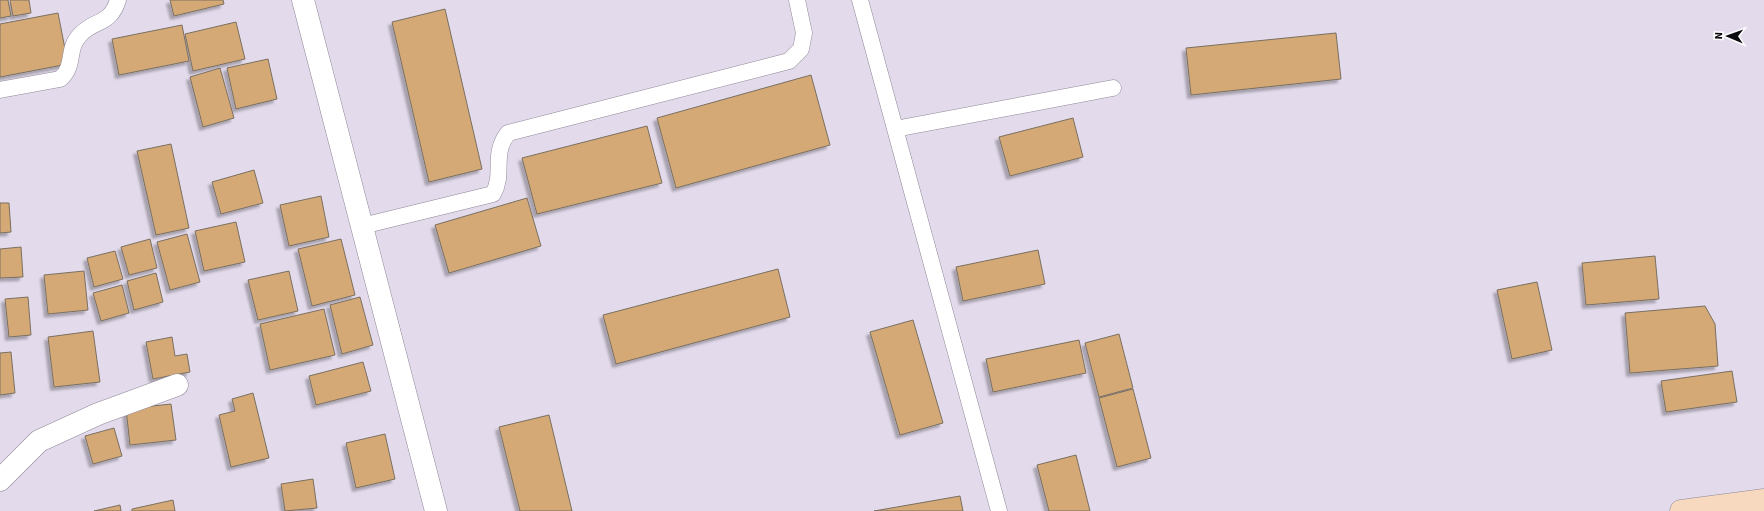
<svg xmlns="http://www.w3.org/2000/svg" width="1764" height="511" viewBox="0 0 1764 511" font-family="'Source Sans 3',sans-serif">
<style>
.building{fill:#d4a975;stroke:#7a6f61;filter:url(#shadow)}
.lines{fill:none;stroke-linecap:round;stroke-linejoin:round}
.lane-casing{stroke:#8f8797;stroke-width:17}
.street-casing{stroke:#8f8797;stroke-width:23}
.secondary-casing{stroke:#8f8797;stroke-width:23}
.lane{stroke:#fff;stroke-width:16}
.street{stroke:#fff;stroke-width:22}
.secondary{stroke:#f7d9bf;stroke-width:22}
</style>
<defs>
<filter id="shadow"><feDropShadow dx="-3.5" dy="3.5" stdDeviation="1" flood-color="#0004"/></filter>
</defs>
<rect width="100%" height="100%" fill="#e3dbec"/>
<path class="building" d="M0,0H8L11,16L0,18Z
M10,0H29L31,13L13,16Z
M170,0H223L224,4L174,16Z
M445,9L482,169L429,182L392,22Z
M58,13L68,64L0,77V24Z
M236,22L245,59L193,71L185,34Z
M182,25L189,61L119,75L112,39Z
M1336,33L1341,79L1191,95L1186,48Z
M268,59L277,99L236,109L227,68Z
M220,68L234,118L203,127L190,77Z
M811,75L830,145L676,188L657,118Z
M1073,118L1083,157L1010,176L999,137Z
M647,126L662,183L537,214L522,158Z
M171,144L189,228L156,235L137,151Z
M254,170L263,203L221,214L212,182Z
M321,196L329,237L289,246L280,205Z
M527,198L541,246L449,273L435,225Z
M0,203H9L11,232L0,233Z
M236,222L245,262L204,271L195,231Z
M187,234L200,282L170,290L157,242Z
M150,239L157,268L129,275L121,247Z
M341,239L355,295L312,306L298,249Z
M21,247L23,277L0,278V249Z
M1038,250L1045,284L963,301L956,267Z
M115,251L123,279L94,287L87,258Z
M1655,256L1659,299L1586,305L1582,263Z
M778,269L790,317L616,364L603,315Z
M84,271L88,310L48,314L44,275Z
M289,271L298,311L258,320L248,280Z
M156,273L163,302L134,310L127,281Z
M1537,282L1552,350L1512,359L1497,290Z
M122,285L129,313L101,321L93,293Z
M28,297L31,335L9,337L5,299Z
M360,297L373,345L342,354L330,305Z
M1705,306L1715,324L1718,366L1630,373L1625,313Z
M324,309L335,355L270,370L260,324Z
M913,320L943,423L900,435L870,332Z
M93,331L100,382L54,387L48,337Z
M1119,334L1133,388L1099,397L1085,343Z
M172,337L175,356L187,354L190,372L153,379L146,342Z
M1079,340L1086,373L993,392L986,359Z
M11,352L15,393L0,395V353Z
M363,362L371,391L316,405L309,376Z
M1732,371L1737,402L1666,412L1661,381Z
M1133,389L1151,458L1117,467L1099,398Z
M253,393L269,458L231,467L219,415L235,411L232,399Z
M171,404L176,440L130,445L126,409Z
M549,415L572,511H520L499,427Z
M114,428L122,456L93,464L85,436Z
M385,434L395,479L356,488L346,443Z
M1076,455L1090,511H1049L1037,465Z
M313,479L317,508L285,511L281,484Z
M960,496L963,511H874Z
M173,500L175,511H132V509Z
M120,505L121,511H94Z"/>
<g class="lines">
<defs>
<path id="lane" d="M860,0L999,511
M0,90L60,79C76,66 66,49 80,35C94,19 110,26 118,0
M895,129L1113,88
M362,226L493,194C505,173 491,155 508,133L789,61L801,49L804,33L797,0"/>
<path id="street" d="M303,0L436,511
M0,480L39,441L98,414L177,385"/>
<path id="secondary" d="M1681,511L1764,500"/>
</defs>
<use href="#lane" class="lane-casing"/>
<use href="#street" class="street-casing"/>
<use href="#secondary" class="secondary-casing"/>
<use href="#lane" class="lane"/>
<use href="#street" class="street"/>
<use href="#secondary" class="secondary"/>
</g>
<g transform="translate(1728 36) rotate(272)" stroke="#ffffff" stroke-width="3" paint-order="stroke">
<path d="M0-3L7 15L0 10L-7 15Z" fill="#0d0a10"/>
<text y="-6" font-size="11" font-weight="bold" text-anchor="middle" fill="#0d0a10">N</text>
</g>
</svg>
